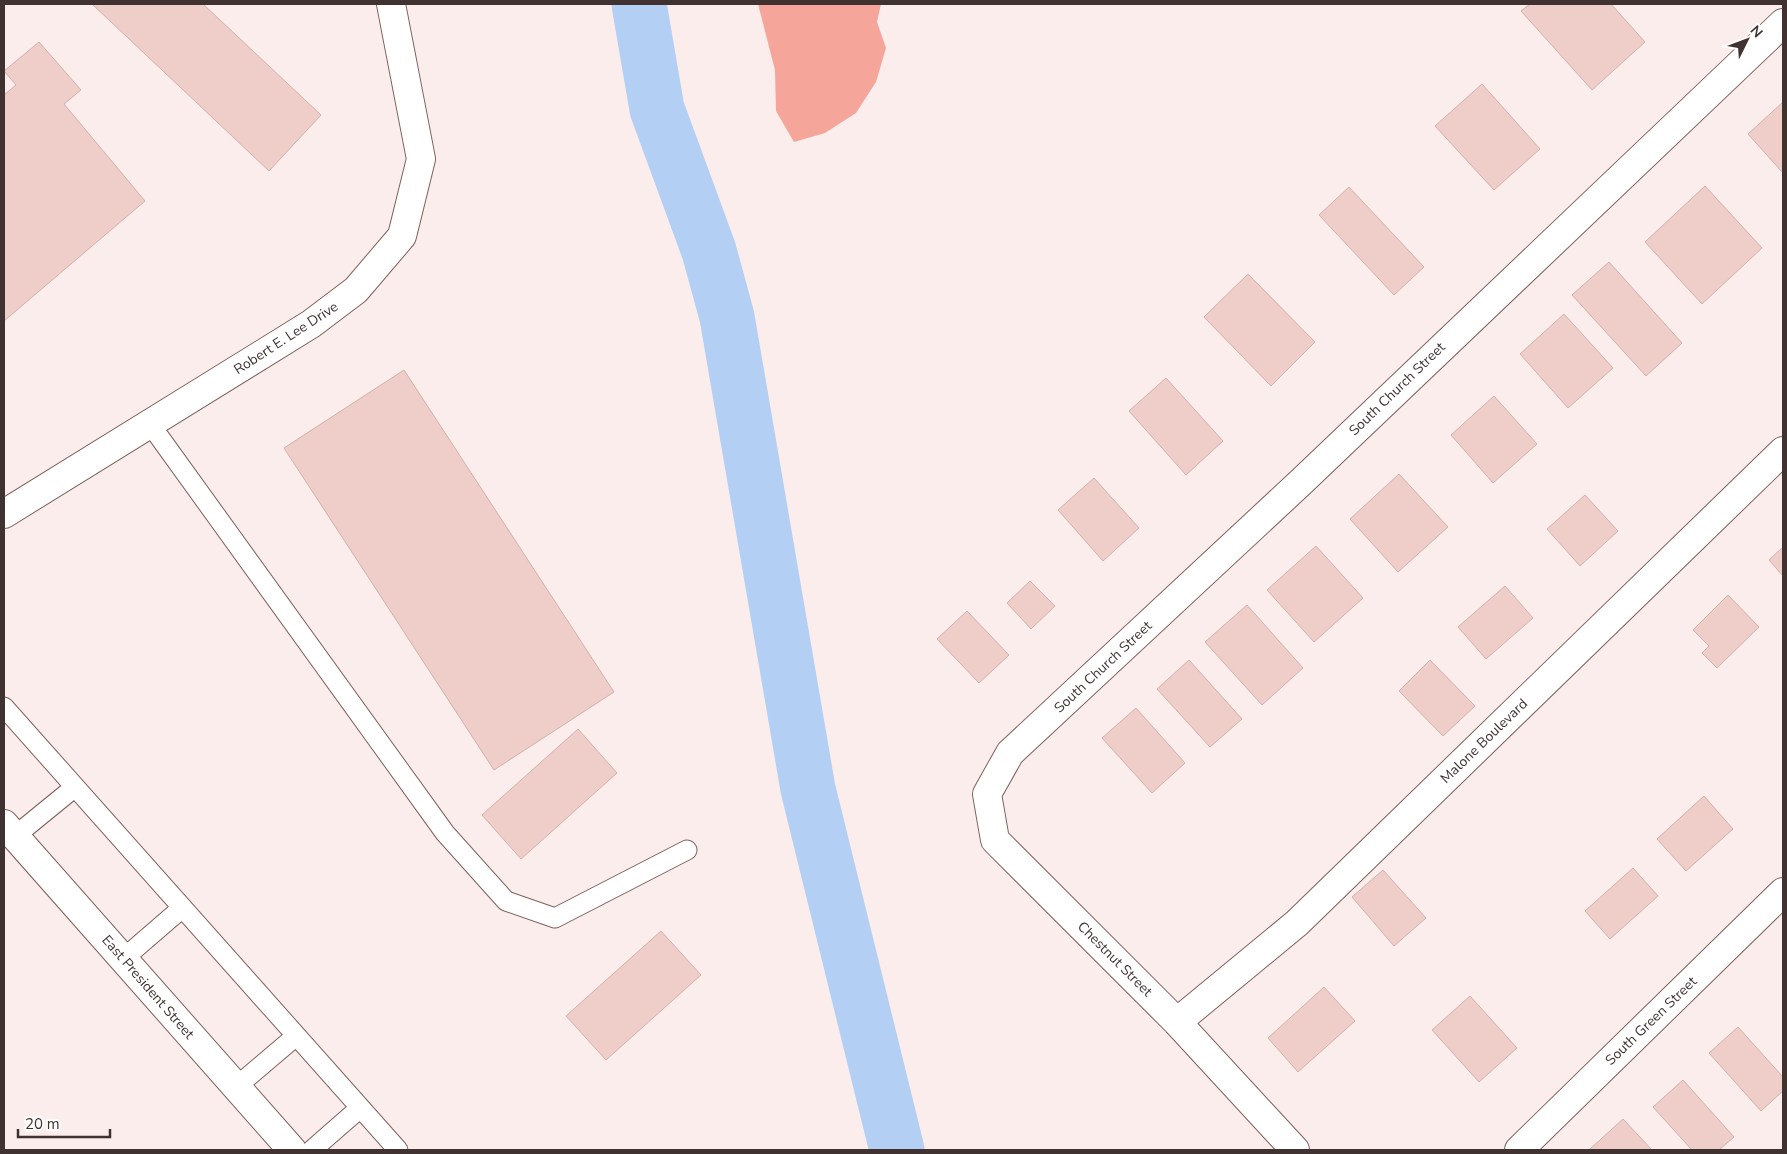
<svg xmlns="http://www.w3.org/2000/svg" width="1787" height="1154" viewBox="0 0 1787 1154" font-family="'Nunito Sans',sans-serif">
<style>
.forest{fill:#f6a59b}
.lines{fill:none;stroke-linecap:round;stroke-linejoin:round}
.river{stroke:#b3cff4;stroke-width:55}
.building{fill:#efcdc9;stroke:#d1b0ac}
.service-casing{stroke:#7e615d;stroke-width:21}
.minor-casing{stroke:#7e615d;stroke-width:30}
.tertiary-casing{stroke:#7e615d;stroke-width:30}
.service{stroke:#fff;stroke-width:19}
.minor{stroke:#fff;stroke-width:28}
.tertiary{stroke:#fff;stroke-width:28}
.labels{text-anchor:middle;dominant-baseline:central;stroke-width:4;stroke-linejoin:round;paint-order:stroke}
.street-label{font-size:14px;fill:#3f3230;stroke:#fff}
</style>
<rect width="100%" height="100%" fill="#fbedeb"/>
<path class="forest" d="M758,4H881L877,22L886,48L876,82L856,113L825,133L794,142L776,111L775,70Z"/>
<g class="lines">
<path class="river" d="M639,4L657,109L709,251L727,317L808,789L897,1150"/>
</g>
<path class="building" d="M92,4H203L321,115L269,171Z
M1530,4H1611L1645,42L1592,90L1521,11Z
M39,42L81,90L64,104L145,201L4,321V95L16,85L4,71Z
M1482,84L1540,149L1494,190L1435,126Z
M1783,102V173L1748,134Z
M1705,186L1762,248L1702,304L1645,242Z
M1349,187L1424,267L1394,295L1319,215Z
M1609,262L1682,343L1646,376L1572,295Z
M1248,274L1315,342L1271,386L1204,317Z
M1564,314L1613,368L1568,408L1520,354Z
M404,370L614,692L494,770L284,448Z
M1166,378L1223,441L1186,475L1129,411Z
M1494,396L1537,444L1493,483L1451,435Z
M1399,474L1448,527L1398,572L1350,519Z
M1094,478L1139,528L1103,561L1058,510Z
M1585,495L1618,531L1580,566L1547,529Z
M1316,546L1363,598L1314,642L1267,590Z
M1783,547V576L1769,560Z
M1030,581L1055,606L1031,629L1007,603Z
M1505,586L1533,618L1486,659L1458,627Z
M1728,595L1759,627L1717,668L1702,653L1709,646L1693,630Z
M1247,605L1303,668L1262,705L1205,642Z
M967,611L1009,655L979,683L937,639Z
M1189,660L1242,719L1210,747L1157,689Z
M1430,660L1475,706L1443,736L1399,691Z
M1136,708L1185,763L1152,793L1102,738Z
M578,729L617,773L521,859L482,815Z
M1704,796L1733,829L1686,871L1657,839Z
M1633,868L1658,896L1610,939L1585,911Z
M1383,870L1426,918L1394,946L1352,897Z
M661,931L701,975L606,1060L566,1016Z
M1324,987L1355,1021L1298,1072L1268,1038Z
M1470,996L1517,1048L1479,1082L1432,1030Z
M1738,1027L1783,1077V1091L1761,1111L1709,1053Z
M1683,1080L1734,1137L1719,1150H1692L1653,1107Z
M1623,1119L1652,1150H1591L1590,1149Z"/>
<g class="lines">
<defs>
<path id="service" d="M150,424L445,833L506,901L555,918L687,850
M4,707L398,1150
M15,836L75,787
M123,959L182,908
M236,1087L296,1036
M312,1150L360,1108"/>
<path id="minor" d="M4,514L311,324L356,290L402,236L421,159L391,4
M4,824L292,1150
M1177,1022L1297,923L1783,451
M1295,1150L1177,1022L995,840L987,794L1010,753L1300,483L1783,23"/>
<path id="tertiary" d="M1519,1150L1783,892"/>
</defs>
<use href="#service" class="service-casing"/>
<use href="#minor" class="minor-casing"/>
<use href="#tertiary" class="tertiary-casing"/>
<use href="#service" class="service"/>
<use href="#minor" class="minor"/>
<use href="#tertiary" class="tertiary"/>
</g>
<g class="labels">
<g class="street-label">
<text transform="translate(286 338) rotate(-33)">Robert E. Lee Drive</text>
<text transform="translate(1397 389) rotate(-44)">South Church Street</text>
<text transform="translate(1103 667) rotate(-43)">South Church Street</text>
<text transform="translate(1484 741) rotate(-44)">Malone Boulevard</text>
<text transform="translate(1115 959) rotate(45)">Chestnut Street</text>
<text transform="translate(148 987) rotate(49)">East President Street</text>
<text transform="translate(1651 1021) rotate(-44)">South Green Street</text>
</g>
</g>
<rect width="1787" height="1154" fill="none" stroke="#3f3230" stroke-width="10"/>
<g transform="translate(1747 40) rotate(48)" stroke="#ffffff" stroke-width="4" paint-order="stroke">
<path d="M0-4L9 19L0 12L-9 19Z" fill="#3f3230"/>
<text y="-8" font-size="14" font-weight="bold" text-anchor="middle" fill="#3f3230">N</text>
</g>
<path d="M18 1129v8h92v-8" fill="none" stroke="#3f3230" stroke-width="2.5"/>
<text x="25" y="1129" font-size="15" fill="#3f3230" stroke="#ffffff" stroke-width="4" paint-order="stroke">20 m</text>
</svg>
